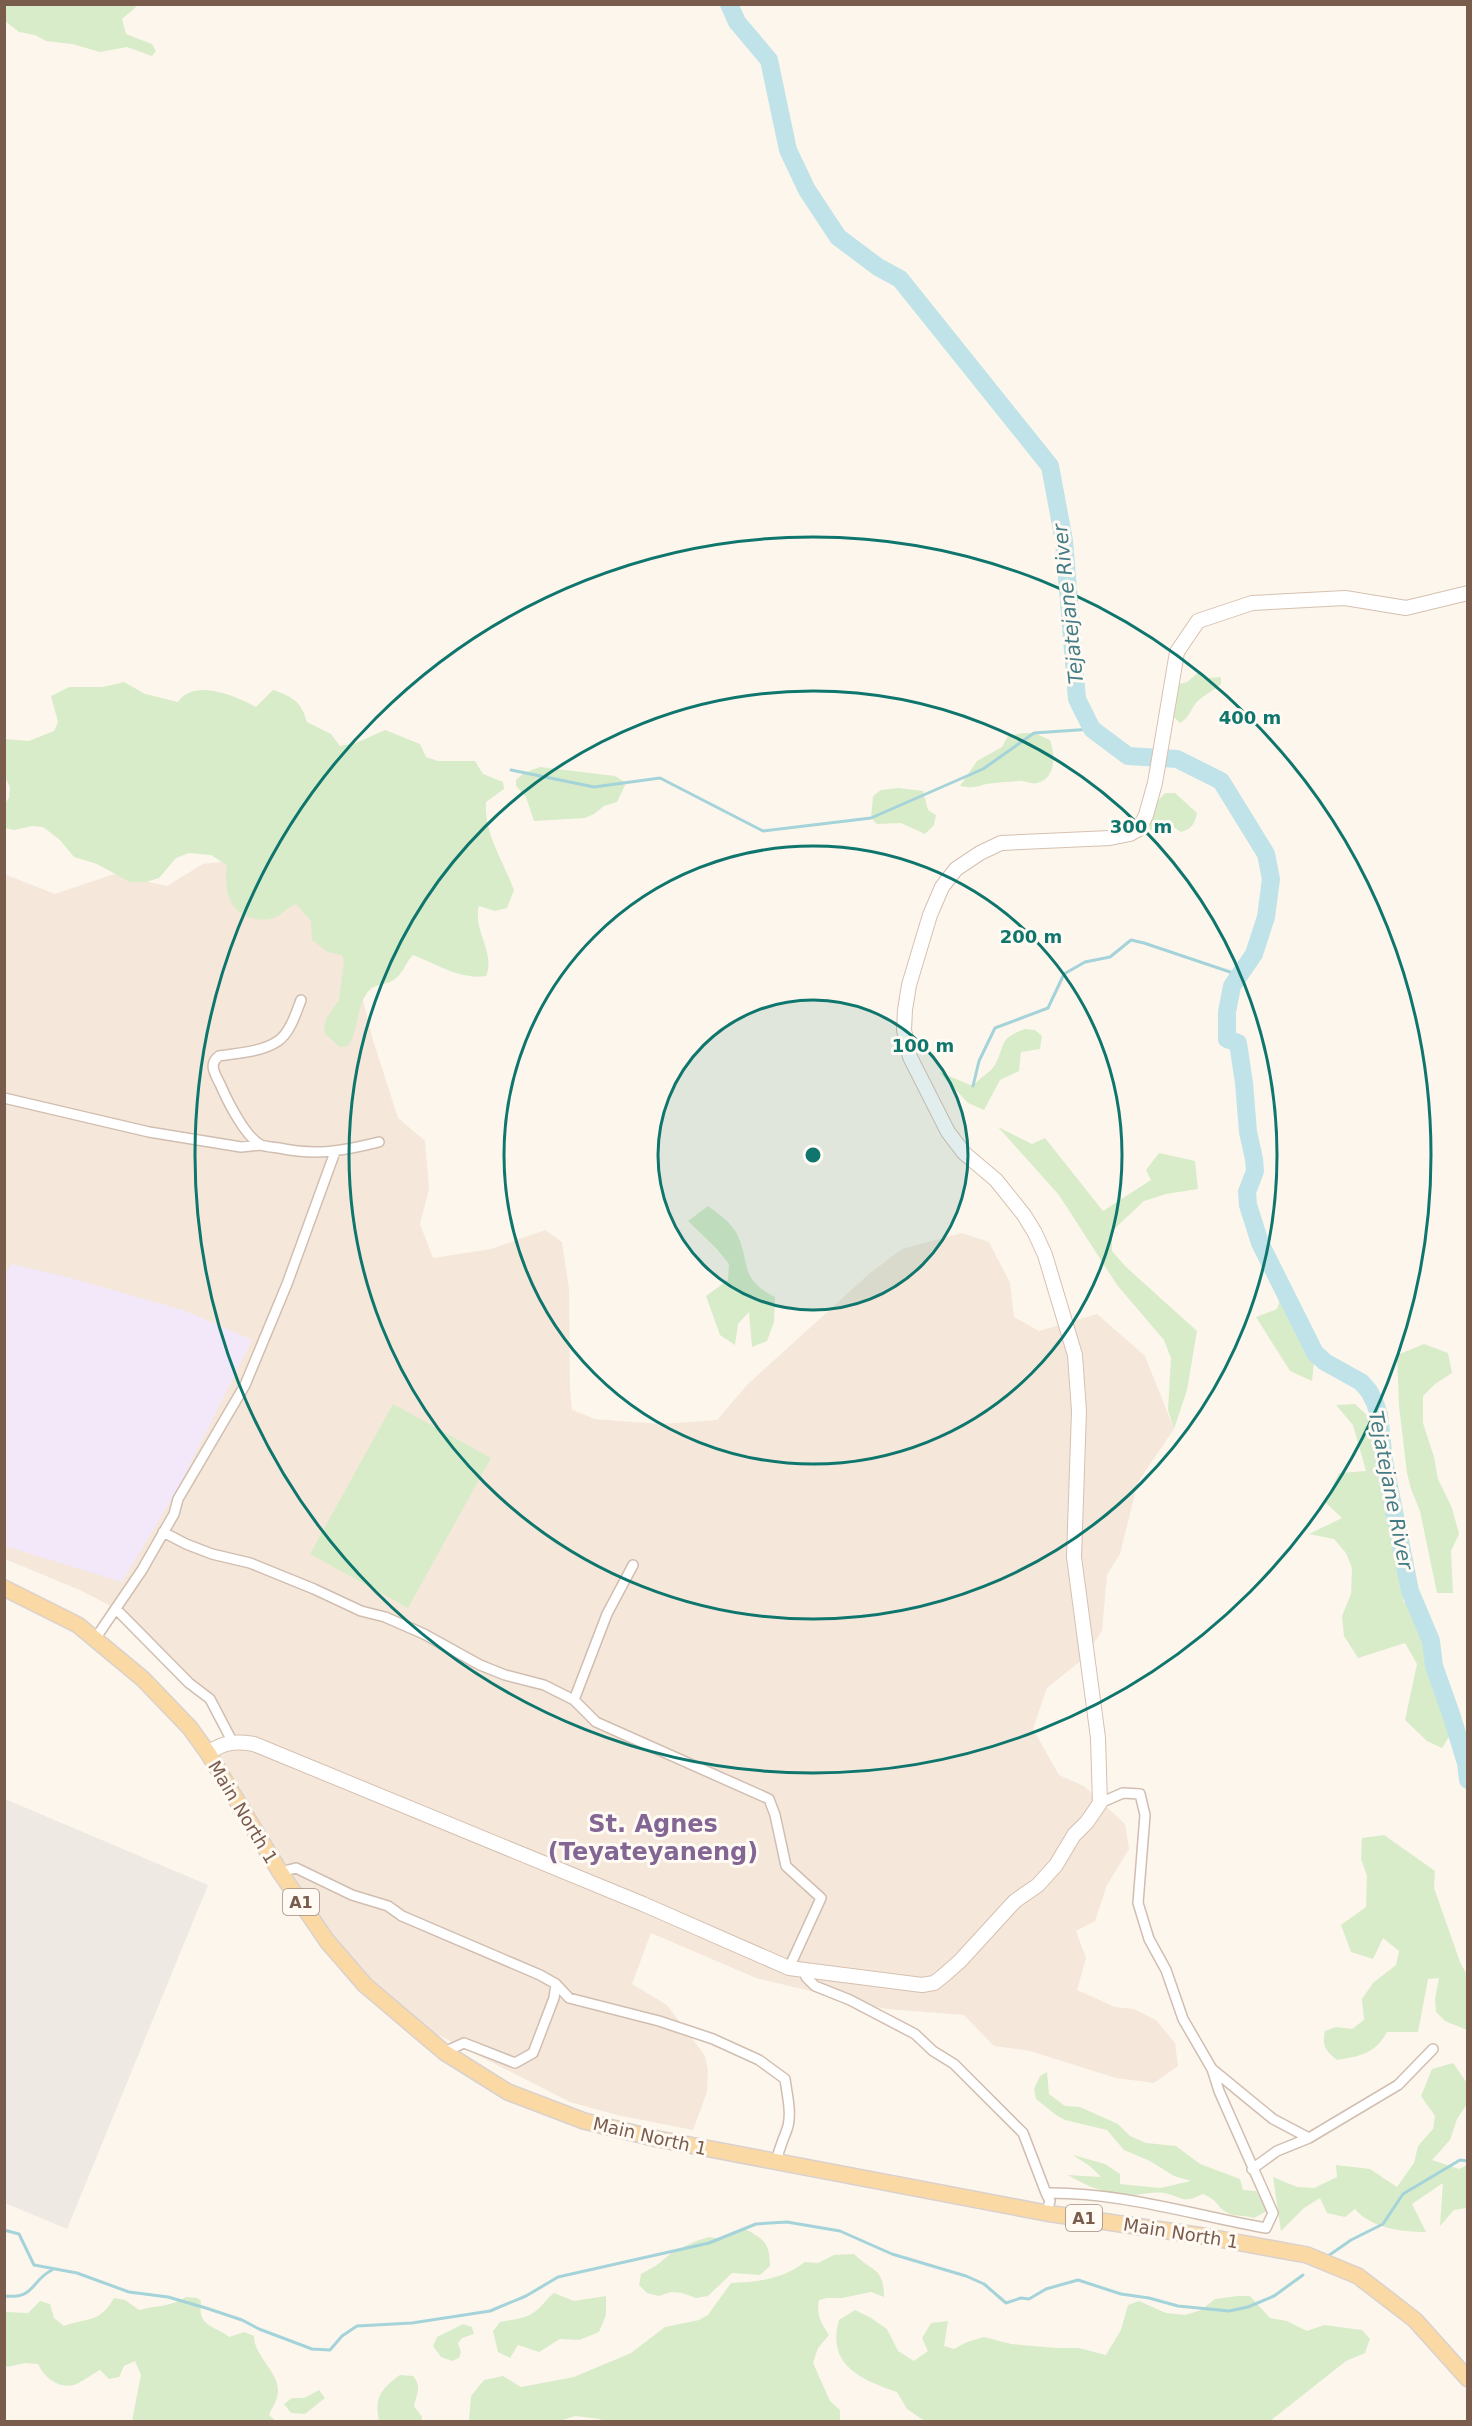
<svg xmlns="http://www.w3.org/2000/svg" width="1472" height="2426" viewBox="0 0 1472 2426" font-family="'DejaVu Sans',sans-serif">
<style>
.residential{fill:#f5e8da}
.industrial{fill:#efe9e4}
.education{fill:#f3e8fa}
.green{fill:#d8ecc9}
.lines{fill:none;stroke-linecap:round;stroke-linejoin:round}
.stream{stroke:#a5d3da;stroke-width:3}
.river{stroke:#bfe3e8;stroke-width:18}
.street-casing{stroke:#d1beb0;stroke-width:12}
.secondary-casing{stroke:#d6c0b0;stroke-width:16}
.primary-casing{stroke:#dad1cd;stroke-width:18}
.street{stroke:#fff;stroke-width:9}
.secondary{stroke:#fff;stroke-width:14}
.primary{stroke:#fbd9a5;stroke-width:15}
.ring{fill:none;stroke:#0f766e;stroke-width:3}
.labels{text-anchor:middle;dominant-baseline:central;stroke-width:6;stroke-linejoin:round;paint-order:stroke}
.shield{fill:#fffaf3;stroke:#a28b7f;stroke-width:1.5}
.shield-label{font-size:16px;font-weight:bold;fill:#7a5c4d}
.street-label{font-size:18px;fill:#7a5c4d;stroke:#fffaf3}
.water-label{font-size:20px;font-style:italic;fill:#437c86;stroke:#fffaf3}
.district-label{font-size:24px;font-weight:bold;fill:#846695;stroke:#fffaf3}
.centre{fill:#0f766e;stroke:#fffaf3;stroke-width:3}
.ring-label{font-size:18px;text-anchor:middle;font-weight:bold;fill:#0f766e;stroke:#fffaf3;stroke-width:6;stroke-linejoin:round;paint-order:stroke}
</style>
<rect width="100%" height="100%" fill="#fdf6ec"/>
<path class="residential" d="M228,861L266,880L314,918L352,956L373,1040L398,1118L425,1141L429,1189L420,1224L433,1258L491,1249L545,1230L562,1242L569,1289L570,1389L572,1410L595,1419L660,1424L717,1420L747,1385L869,1274L902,1249L962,1233L989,1242L1010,1283L1014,1317L1039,1331L1097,1314L1145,1356L1174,1429L1138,1482L1120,1554L1107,1575L1102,1631L1083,1659L1047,1688L1033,1729L1059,1775L1084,1786L1125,1824L1129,1849L1107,1885L1095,1921L1076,1931L1086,1958L1077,1990L1115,2007L1134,2009L1156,2020L1175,2043L1178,2066L1154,2083L1116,2078L1030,2051L994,2046L964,2015L886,2009L756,1978L651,1933L632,1984L667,2005L705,2056L708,2070L707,2092L693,2130L617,2115L570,2102L403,2017L365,1985L208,1753L232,1740L210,1699L116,1609L82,1591L5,1559L4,874L55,894L114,874L167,886L203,864Z"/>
<path class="industrial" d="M5,1799L208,1885L67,2229L5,2203Z"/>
<path class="education" d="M12,1264L63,1276L186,1311L252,1340L178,1488L122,1582L5,1546L4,1274Z"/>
<path class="green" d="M5,4L135,5L136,7L122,19L126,34L152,44L156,51L152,56L127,47L100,52L72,44L46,41L35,35L19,32L5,21Z
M1200,671L1209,678L1221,677V684C1214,690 1206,694 1200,699C1191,706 1191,717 1180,723L1172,715L1179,684L1187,682Z
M124,682L145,694L178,702C195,678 235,696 256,707L273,690C293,697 301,701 307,722L331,734L340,746L356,743L385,730L420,744L426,757L438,761H475L483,774L503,782L504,789L486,802C484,835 503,860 514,890L507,908L495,911L479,906C472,929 496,953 486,976C461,980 436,964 413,955C405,963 402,976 392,981C383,986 374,983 367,993C356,1008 359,1030 348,1046L340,1047L325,1034L324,1029L326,1019L339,1000L344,961L342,955L328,952L312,940L311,921L296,904C289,907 283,913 276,917C261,924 238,917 231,902C226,892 225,876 227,865L211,855L189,853L176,858L159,878L146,882H130L97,864L74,857L60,840L43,827L32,826L14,830L5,828V803L9,798L10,787L5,777V739L29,741L54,731L58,722L51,696L69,687H103Z
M1023,733H1034L1050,740C1055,754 1057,778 1037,783C1031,785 1025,780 1019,781C1011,782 1004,782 996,783C980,783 980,790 960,786L977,761L1002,747L1008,736Z
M540,767L615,776L626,783L617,802L604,806L594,814L585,818L534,821L526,797L516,786V780L524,773Z
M899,788L923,791L928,810L936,815L934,825L925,834L901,823L877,824L871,818L873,796L881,790Z
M1165,793H1175L1197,813C1195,823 1192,829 1181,832L1172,826L1162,824L1154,831L1146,827L1157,802Z
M1025,1029L1035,1030L1042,1036L1040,1049L1021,1052L1019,1071L1000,1080L984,1110L968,1103L939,1072L973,1086C979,1078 990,1073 995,1065C1006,1044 998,1039 1025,1029Z
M998,1127L1032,1144L1045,1138L1103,1211L1151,1180L1146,1170L1159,1153L1195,1161L1198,1189L1166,1194L1144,1201L1112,1231V1251L1126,1267L1197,1331L1187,1390L1174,1429L1168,1410L1171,1358L1164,1340L1117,1285L1059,1195Z
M708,1206C719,1214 733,1224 738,1236C751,1267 739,1278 775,1297L774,1322L767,1341L752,1347L749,1312L738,1324L735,1345L720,1335L706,1296L728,1280L729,1264L716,1248L688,1221Z
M1283,1291L1315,1353L1312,1381L1290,1371L1256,1317L1277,1309Z
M1424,1344L1448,1353L1452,1373L1435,1384L1423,1396V1423L1434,1457L1438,1479L1452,1508L1459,1534L1451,1551L1453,1593H1437L1420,1511L1411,1489L1407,1473L1399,1406L1397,1355Z
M393,1404L491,1458L408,1608L310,1554Z
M1355,1404L1371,1419L1408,1583L1403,1601L1422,1618L1431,1641L1455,1727L1442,1748L1427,1741L1405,1720L1417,1664L1405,1643L1358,1658L1344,1636L1342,1616L1351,1594L1352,1568L1346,1553L1334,1539L1309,1534L1342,1518L1325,1502L1339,1473L1366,1471L1353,1425L1336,1405Z
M1384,1835L1435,1871L1434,1888L1460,1962L1467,1975V2030L1445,2021L1436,2012L1435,1999L1439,1978L1428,1979L1418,2032H1387C1375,2054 1360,2056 1337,2060C1325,2050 1322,2046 1325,2031L1336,2027L1352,2029L1364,2020L1362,1999L1373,1983L1396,1965L1399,1951L1383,1938L1373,1959L1351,1952L1341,1925L1366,1907L1367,1876L1361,1859L1362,1838Z
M1453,2063L1467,2083V2104L1457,2119L1450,2140L1432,2160L1459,2169L1467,2165V2208L1454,2210L1440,2226L1443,2183L1412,2204L1426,2232C1402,2232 1371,2228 1355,2209L1345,2217L1327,2213L1320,2198L1304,2208L1281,2231L1273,2177L1297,2187L1314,2188L1337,2177L1336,2165L1370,2169L1397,2187L1414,2163L1418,2146L1433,2129L1435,2116L1421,2096L1432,2069Z
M1047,2072L1049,2094L1065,2106L1080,2107L1118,2124L1130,2136L1146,2143L1176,2146L1200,2164L1240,2179L1243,2190L1256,2191L1267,2211L1254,2218C1245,2215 1234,2217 1226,2212C1216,2206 1219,2201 1203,2194C1183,2203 1186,2199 1168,2194C1155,2190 1143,2195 1130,2195C1108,2195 1086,2186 1068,2175L1101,2177L1091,2167L1073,2155L1105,2164L1120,2174V2184L1160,2188L1191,2181L1174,2176L1150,2161L1124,2150L1107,2130L1065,2120L1056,2115L1036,2099L1034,2089L1040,2076Z
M745,2229C764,2239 770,2243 770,2266L760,2275L732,2273L708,2296L696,2298L682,2293L671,2292L659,2296L647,2293L639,2285L641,2274L657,2265L674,2251L699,2240L710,2237L719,2239Z
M854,2254C872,2272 884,2267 884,2297L871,2292L842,2298H827L819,2300C816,2315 821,2322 829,2335L818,2348L813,2363L830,2401L840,2410V2421L604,2422L600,2419L575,2416L560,2421H469L471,2396L484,2380L503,2376L521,2387L574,2377L631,2353L665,2327L699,2320L708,2315L731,2283C758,2282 783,2279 805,2262L818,2263L834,2255Z
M554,2293L574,2301L606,2296V2315L599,2332L579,2340L560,2339L539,2352L518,2345L510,2358L498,2352L493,2331L500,2322C510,2320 524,2319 533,2313C541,2308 546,2299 554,2293Z
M1238,2296H1250L1270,2318L1287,2321L1307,2331L1324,2325L1362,2330L1370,2339L1365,2353L1346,2361L1270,2421L926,2422L907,2409L897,2392C861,2380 826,2365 839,2320L855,2310L871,2318L887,2329L898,2351L914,2361L928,2351L922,2338L931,2323L948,2321L944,2346L954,2349L967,2342L984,2337L1011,2344L1056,2348H1079L1106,2355L1121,2330L1128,2305L1139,2301L1166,2313L1185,2315L1201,2310L1215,2299Z
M186,2297L197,2298L201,2301C197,2327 214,2325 229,2337L244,2332L254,2336C254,2358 284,2375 277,2397C276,2403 271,2409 269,2415L276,2421H132L141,2375L135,2361L124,2366L119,2377L109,2379L100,2370C94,2373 80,2383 74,2385C58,2389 44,2377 38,2364L25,2363L7,2367L5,2365V2312L28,2313L40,2301L50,2304L54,2318L64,2326C88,2317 99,2324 114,2298L125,2300L139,2310C154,2306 174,2306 186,2297Z
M463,2324L472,2327L474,2334L462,2338L458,2343L461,2352L459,2358L452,2361L441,2357L433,2346L437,2337Z
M400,2375L413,2376C422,2386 417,2393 414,2406L422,2417V2421H379C374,2397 381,2389 400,2375Z
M319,2390L325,2398L305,2414L291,2413L284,2404L292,2398H304Z"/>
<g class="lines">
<path class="stream" d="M511,770L594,787L660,778L763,831L871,818L983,769L1034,733L1092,729
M973,1086L979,1061L995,1028L1048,1008L1064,974L1085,962L1110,957L1131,940L1144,943L1239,975
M4,2230L19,2234L34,2265L77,2273L129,2292L168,2297L206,2308L242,2320L259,2329L312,2349L330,2350L342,2336L357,2326L412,2323L490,2311L526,2296L558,2277L709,2243L756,2224L787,2222L840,2231L892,2254L966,2276L984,2284L1006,2303L1021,2298L1029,2299L1046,2289L1078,2280L1121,2294L1149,2298L1178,2306L1229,2311L1248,2307L1274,2296L1303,2275
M1328,2256L1351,2240L1383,2224L1403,2194L1460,2160L1468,2161
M4,2296C36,2299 30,2281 52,2270"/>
<path class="river" d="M729,4L737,22L769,60L788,150L807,190L838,237L878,267L900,279L1050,466L1064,541L1077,699L1092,729L1128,756L1177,759L1221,781L1266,854L1271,879L1266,917L1254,954L1232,986L1227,1012V1039L1238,1043L1244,1083L1248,1132L1254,1159L1255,1171L1247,1192L1248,1205L1260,1243L1315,1353L1325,1362L1361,1382L1369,1391L1375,1403L1379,1415L1384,1461L1410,1591L1431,1641L1434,1666L1451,1714L1466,1763L1468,1780"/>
<defs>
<path id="street" d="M301,1000C296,1013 290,1033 278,1041C262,1052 238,1053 219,1056C208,1064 215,1074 220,1084C227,1100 245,1137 261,1145C266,1147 274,1147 279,1148C316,1156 343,1151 379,1142
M4,1098L149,1132L241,1147L261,1145
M163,1532L186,1544L212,1554L250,1563L314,1589L361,1611L385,1617L424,1634L480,1665L505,1675L544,1685L574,1700L607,1614L633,1565
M116,1609L189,1683L210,1699L232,1741
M95,1639L142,1570L174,1514L178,1499L245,1385L287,1284L335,1152
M574,1700L596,1722L769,1799L775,1815L786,1866L821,1898L789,1968
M1100,1803L1123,1793L1140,1794L1145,1815L1138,1903L1149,1939L1166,1970L1183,2019L1212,2069L1273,2119L1309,2138
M280,1872L296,1868L352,1895L388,1906L402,1916L540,1975L556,1984L569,1998L659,2021L713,2039L759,2060L785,2079C787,2095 793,2116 786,2132C781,2145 779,2148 776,2163
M806,1972V1977L815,1986L850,2000L915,2034L933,2051L954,2064L1023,2133L1046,2193
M444,2052L464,2043L515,2063L533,2053L554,1998L556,1984
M1252,2169L1277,2151L1309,2138L1398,2085L1433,2049
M1046,2213L1050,2201L1046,2193C1121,2192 1193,2215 1266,2228L1273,2213L1219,2091L1212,2069"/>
<path id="secondary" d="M208,1753C224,1742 234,1741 254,1744L643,1904L789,1968L922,1985L934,1983L943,1976L960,1961L1015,1901L1038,1885L1056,1865L1074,1835L1087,1822L1100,1803L1098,1738L1074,1557L1079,1411L1075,1355L1045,1255L1035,1233L1024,1215L996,1180L964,1153L948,1132L910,1057L904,1030L905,1010L909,985L930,915L942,887L956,869L980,853L1001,843L1110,838L1130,834L1139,829L1146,815L1155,783L1177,652L1198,621L1252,603L1345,598L1406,608L1468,593"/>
<path id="primary" d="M4,1588L78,1625L143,1679L190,1728L208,1753L280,1872L327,1941L365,1985L444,2052L508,2092L584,2121L658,2139L1046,2213L1203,2236L1307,2255L1358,2276L1415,2320L1468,2379"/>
</defs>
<use href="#street" class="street-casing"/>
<use href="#secondary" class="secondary-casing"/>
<use href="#primary" class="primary-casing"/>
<use href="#street" class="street"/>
<use href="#secondary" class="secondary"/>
<use href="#primary" class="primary"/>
</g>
<circle cx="813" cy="1155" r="155" fill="#0f766e" fill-opacity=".12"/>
<g class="ring">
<circle cx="813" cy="1155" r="155"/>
<circle cx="813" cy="1155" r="309"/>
<circle cx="813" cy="1155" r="464"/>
<circle cx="813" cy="1155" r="618"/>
</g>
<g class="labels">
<g class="shield">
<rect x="283" y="1889" width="36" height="26" rx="4.5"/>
<rect x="1066" y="2205" width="36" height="26" rx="4.5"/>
</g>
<g class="shield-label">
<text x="301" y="1902">A1</text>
<text x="1084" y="2218">A1</text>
</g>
<g class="street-label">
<text transform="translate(243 1812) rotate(59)">Main North 1</text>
<text transform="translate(650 2136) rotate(13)">Main North 1</text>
<text transform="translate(1181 2233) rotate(9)">Main North 1</text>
</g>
<g class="water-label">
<text transform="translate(1068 604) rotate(-96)">Tejatejane River</text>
<text transform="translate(1391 1490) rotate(79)">Tejatejane River</text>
</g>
<g class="district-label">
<text x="653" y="1824">St. Agnes<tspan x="653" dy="28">(Teyateyaneng)</tspan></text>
</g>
</g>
<circle cx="813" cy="1155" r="9" class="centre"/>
<g class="ring-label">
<text x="1250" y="724">400 m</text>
<text x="1141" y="833">300 m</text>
<text x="1031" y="943">200 m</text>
<text x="923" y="1052">100 m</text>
</g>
<rect width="1472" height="2426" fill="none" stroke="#7a5c4d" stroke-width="12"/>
</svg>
